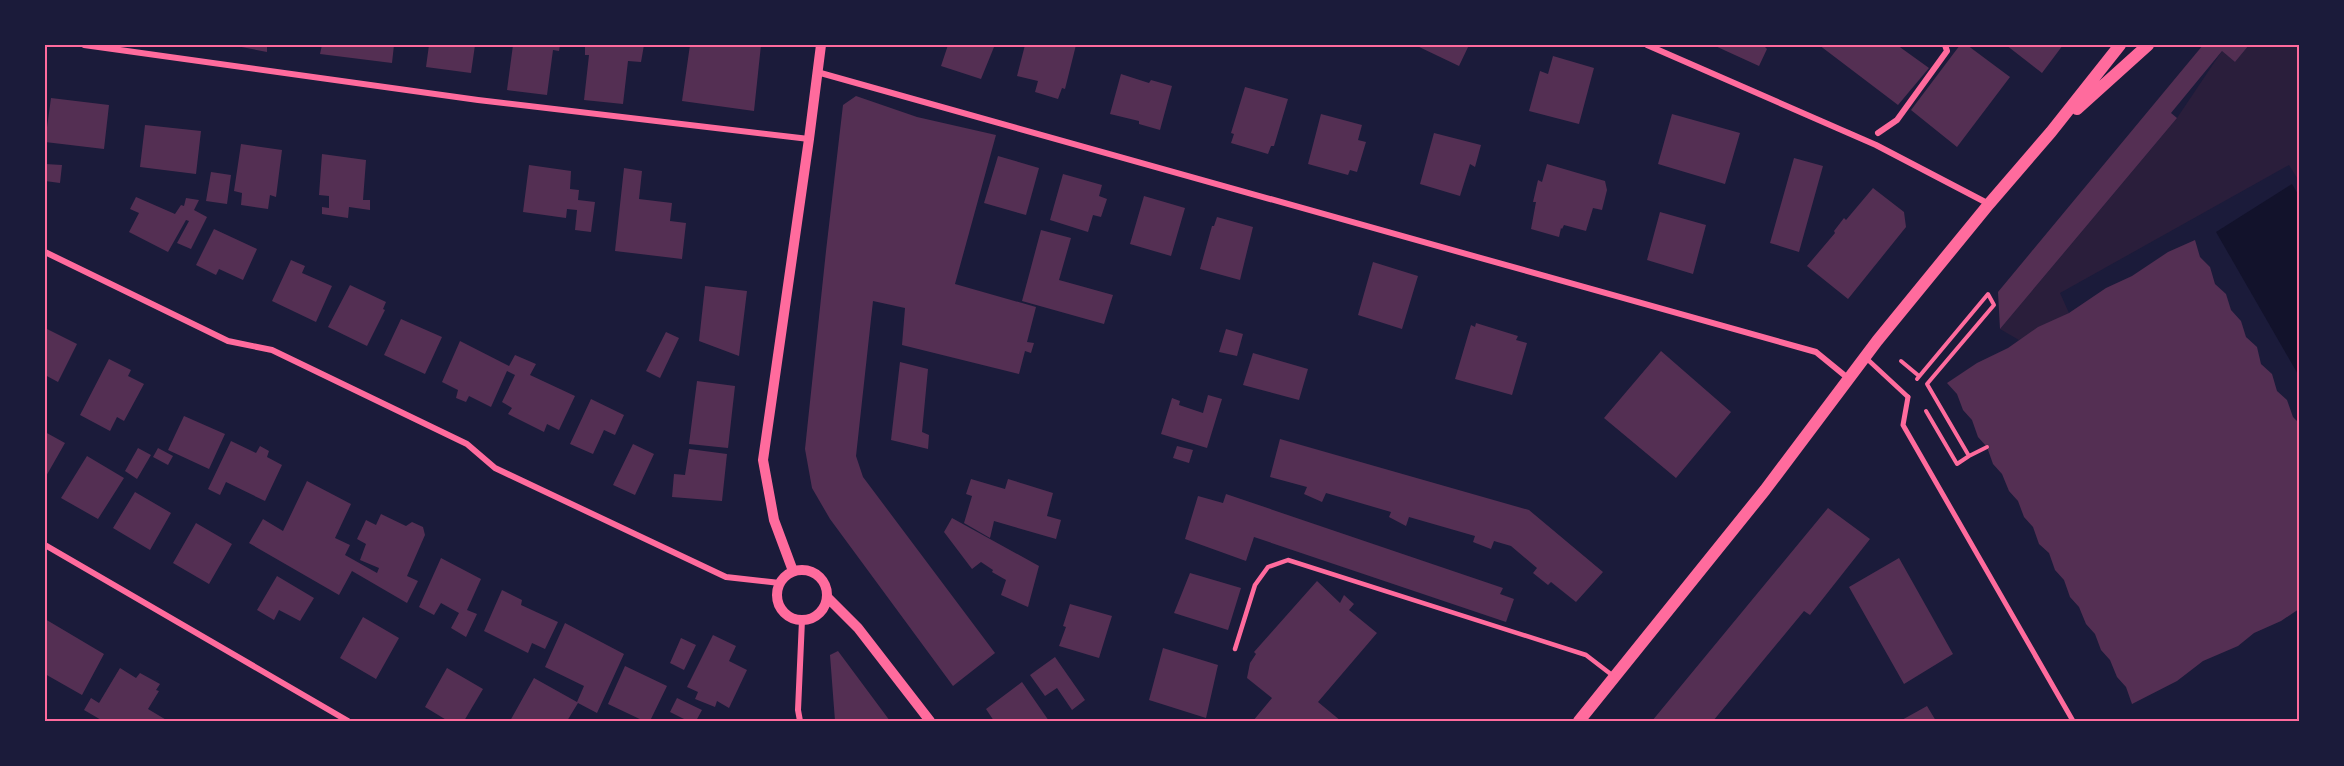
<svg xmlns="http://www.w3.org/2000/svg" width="2344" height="766" viewBox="0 0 2344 766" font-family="'Titillium Web',sans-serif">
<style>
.green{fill:#2a1e3b}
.water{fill:#12122b}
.building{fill:#542f53}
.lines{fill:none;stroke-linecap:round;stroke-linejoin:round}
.path{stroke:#ff6b9d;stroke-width:4}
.service{stroke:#ff6b9d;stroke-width:4.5}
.pedestrian{stroke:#ff6b9d;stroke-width:5}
.minor{stroke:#ff6b9d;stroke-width:6}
.tertiary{stroke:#ff6b9d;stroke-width:10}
.secondary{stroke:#ff6b9d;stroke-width:12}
.neatline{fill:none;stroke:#ff6b9d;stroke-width:2}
</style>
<rect width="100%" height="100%" fill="#1b1b3a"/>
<path class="green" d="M2249,45L2299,46V181L2289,165L2060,293L2069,313L2019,340L2000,329L2177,118L2222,51L2235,62Z"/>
<path class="water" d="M2292,184L2299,196V376L2216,232Z"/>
<path class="building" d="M231,45H267V52Z
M322,45H394L392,63L320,54Z
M429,45H475L471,73L426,67Z
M513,45H560L559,51L553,50L547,95L507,90Z
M585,45H644L641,62L628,61L623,104L584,100L589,55H585Z
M690,45H761L754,111L682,101Z
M948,45H991L994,47L981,79L941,66Z
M1025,45H1076L1065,89L1062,88L1058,99L1035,92L1038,81L1017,76Z
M1415,45H1469L1459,66Z
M1713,45H1763L1767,49L1759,66Z
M1819,45H1897L1929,68L1898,105Z
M1960,45H1967L2010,77L1957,147L1911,110Z
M2006,45H2063L2042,73Z
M2203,45H2249L2235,62L2222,51L2171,113L2177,118L2000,329L1998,292Z
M1553,56L1594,68L1579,124L1529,111L1540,71L1548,74Z
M1121,74L1149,83L1151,80L1172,86L1160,130L1139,124V121L1110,114Z
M1245,87L1288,99L1274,146H1271L1268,154L1231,143L1234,134L1231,133Z
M856,96L917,117L996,135L955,284L1036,307L1027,342L1034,343L1031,353L1025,351L1019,374L902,345L905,308L873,301L856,456L863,477L995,653L953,686L830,519L812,488L805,449L826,251L843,105Z
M51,98L109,105L104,149L45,142Z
M1321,114L1362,125L1358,140L1366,142L1357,172L1350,170L1348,175L1308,164Z
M1672,114L1740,133L1725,184L1658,164Z
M145,125L201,131L196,174L140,167Z
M1434,133L1481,145L1475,167L1470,164L1460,196L1420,184Z
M241,144L282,150L276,197L270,195L268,209L241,205L242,193L234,191Z
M322,154L366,160L363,200H370V210L349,207L348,218L322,214V207L329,208V196L319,195Z
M998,156L1039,168L1026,215L984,203Z
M1794,158L1823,166L1799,252L1770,243Z
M45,164L62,165L60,183L45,181Z
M1547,164L1605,181L1607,190L1602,210L1593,208L1586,231L1564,225L1562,229L1561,228L1559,237L1531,229L1536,202H1533L1538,180L1542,182Z
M529,165L571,171L570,189L579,190L578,200L595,202L591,232L575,230L577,210L567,209L566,218L523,212Z
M624,168L642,171L639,199L672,203L670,221L686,223L682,259L615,251Z
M211,172L231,175L227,204L206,201Z
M1063,174L1102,185L1099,196L1107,199L1101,217L1093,215L1088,232L1050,220Z
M1873,188L1904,212L1906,227L1848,299L1807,266L1835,233L1834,231L1844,218L1846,220Z
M1144,196L1185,208L1171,256L1130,244Z
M136,197L175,214L181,205L184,206L186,198L199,200L194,210L207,217L191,249L177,243L189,221L186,220L168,252L129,232L139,213L130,209Z
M1660,212L1706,225L1693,274L1647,260Z
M1217,217L1253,227L1240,280L1200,269L1212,226H1214Z
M214,229L257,249L243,280L219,269L216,275L196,265Z
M1041,230L1071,238L1059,280L1113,295L1104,324L1022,301Z
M2195,240L2200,257L2210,267L2215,284L2226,294L2231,310L2241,321L2246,337L2257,347L2261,364L2272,374L2277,391L2287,400L2293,417L2299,423V609L2281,621L2254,633L2238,646L2203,661L2177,681L2132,704L2126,687L2117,677L2110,660L2101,650L2095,634L2086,624L2079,607L2070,597L2064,580L2055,570L2049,553L2039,544L2033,527L2024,517L2018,501L2009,491L2002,474L1993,464L1987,447L1978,437L1972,420L1963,410L1957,394L1947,383L1977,363L2008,348L2038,327L2069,313L2106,288L2132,276L2168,252Z
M291,260L305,266L302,273L332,286L316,322L272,301Z
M1373,262L1418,276L1402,329L1358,315Z
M350,285L386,302L383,309L385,310L367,346L328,327Z
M705,286L747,291L739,356L699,341Z
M401,319L442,337L425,374L384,355Z
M1476,323L1518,336L1516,340L1527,343L1512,395L1455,379L1471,325L1475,327Z
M45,328L77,344L58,382L45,375Z
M1226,329L1243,334L1237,356L1219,352Z
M666,332L679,338L660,378L646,371Z
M460,341L509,366L515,355L536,364L530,375L575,396L559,430L547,424L544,432L508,414L512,408L502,402L515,375L507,371L491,407L469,396L466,402L456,398L458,390L442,382Z
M1661,351L1731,412L1676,478L1604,418Z
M1253,353L1308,369L1299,400L1243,385Z
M109,359L131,370L128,376L144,384L124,421L117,417L110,431L80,415Z
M900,362L928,369L922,432L929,435L928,449L891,440Z
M697,381L735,386L728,448L689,444Z
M1208,395L1222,399L1207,448L1161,434L1172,398L1180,401L1179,405L1203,413Z
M591,399L624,415L615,435L604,430L593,454L570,444Z
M184,416L225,434L209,469L168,450Z
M45,432L65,443L45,478Z
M1280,439L1529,510L1603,572L1576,602L1551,582L1548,585L1533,573L1537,568L1511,546L1494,541L1491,549L1473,542L1475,536L1409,517L1406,526L1389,517L1391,512L1326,493L1322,502L1304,494L1307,487L1270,477Z
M231,441L256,453L260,446L269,451L267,457L282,465L265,501L226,482L220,495L208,489Z
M633,444L654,454L635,495L613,485Z
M1177,446L1193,450L1189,463L1173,458Z
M138,448L151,455L137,479L125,471Z
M158,448L173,456L168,465L153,457Z
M689,449L727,454L722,501L672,497L674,474L685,475Z
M87,456L124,478L98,519L61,498Z
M971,479L1005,489L1008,479L1053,493L1047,516L1061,520L1056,539L994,521L990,538L964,523L972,496L966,494Z
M307,481L351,504L335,538L350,545L345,555L377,573L379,568L360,560L366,544L357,539L366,520L376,525L381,514L406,526L412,522L423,527L425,535L407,576L418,581L407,603L352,571L339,595L249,543L263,519L283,531Z
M135,492L171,513L150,550L113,528Z
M1226,494L1503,588L1500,594L1514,599L1506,622L1254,537L1246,561L1185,539L1198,496L1223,503Z
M1828,508L1870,539L1810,615L1804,611L1713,721H1652Z
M952,518L1039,566L1028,607L1001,595L1006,580L992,572L993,570L981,562L972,569L944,532Z
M196,523L232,544L209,584L173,563Z
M441,558L481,579L467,610L477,614L466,637L451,628L459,613L441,603L434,615L419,607Z
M1899,558L1953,654L1904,684L1849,587Z
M1190,573L1241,588L1228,630L1174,613Z
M277,576L314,598L300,621L279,610L274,620L257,610Z
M1317,581L1340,603L1344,595L1354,604L1349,610L1377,633L1318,702L1341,721H1253L1272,698L1247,678L1250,663L1256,654L1254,652Z
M502,590L522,600L521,605L558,622L545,649L532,643L528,653L484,631Z
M1070,604L1112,616L1099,658L1059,646L1066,627L1063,626Z
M363,617L399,638L376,679L340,658Z
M45,619L104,654L82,695L45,674Z
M565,623L624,654L597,713L578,703L567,721H510L534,678L577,702L584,686L545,667Z
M713,635L736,646L729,661L747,670L729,708L717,701L715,707L695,699L698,692L687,687Z
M681,638L696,645L684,670L670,663Z
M1163,648L1218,665L1206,718L1149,700Z
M838,651L890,721H835L830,655Z
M1055,657L1085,700L1072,710L1057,688L1045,696L1030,675Z
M625,666L667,686L650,721H644L608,704Z
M120,668L136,678L140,673L160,684L156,690L159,691L148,709L168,721H103L84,710L91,698L99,703Z
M447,668L483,689L464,721H448L425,707Z
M1022,682L1049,721H994L986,709Z
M677,698L702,710L696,721H688L670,712Z
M1927,706L1936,721H1900Z"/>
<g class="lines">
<path class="path" d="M1901,361L1919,376
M1917,379L1988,294L1994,305L1927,384L1969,456L1987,447
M1926,411L1957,464L1969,456"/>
<path class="service" d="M1866,358L1908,397
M1235,649L1255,585L1268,567L1288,560L1586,655L1612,675"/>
<path class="pedestrian" d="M1908,397L1903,425L2073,721"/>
<path class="minor" d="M84,45L478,100L809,139
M1647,45L1876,145L1989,204
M817,72L1816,352L1849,379
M1878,133L1897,120L1947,51L1945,45
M45,252L228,341L272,350L467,444L495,468L726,577L780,583
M45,545L348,721
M800,721L798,710L802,620"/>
<path class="tertiary" d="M777 595a25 25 0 1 1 50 0a25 25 0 1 1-50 0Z
M793,571L774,520L763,460L809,139L821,45
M827,597L858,628L930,721"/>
<path class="secondary" d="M2077,109L2148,45
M1579,721L1765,490L1877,341L1989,204L2051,132L2120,45"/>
</g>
<rect width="2344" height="766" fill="none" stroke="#1b1b3a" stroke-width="93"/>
<rect x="46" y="46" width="2252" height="674" class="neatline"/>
</svg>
